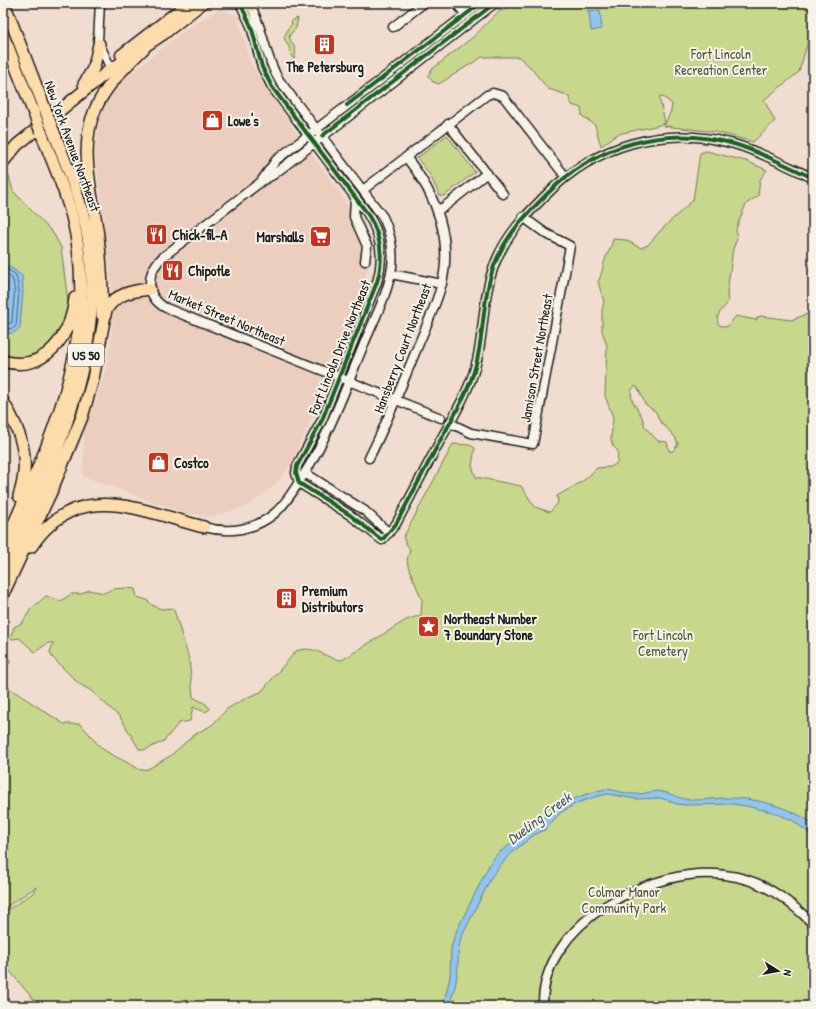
<svg xmlns="http://www.w3.org/2000/svg" width="816" height="1009" viewBox="0 0 816 1009" font-family="'Patrick Hand',sans-serif">
<style>
.built{fill:#eccebf}
.green{fill:#c7d78b;stroke:#727a54;fill-rule:evenodd}
.water{fill:#91c4ee;stroke:#62819a}
.lines{fill:none;stroke-linecap:round;stroke-linejoin:round}
.shore{stroke:#4b5f70;stroke-width:1}
.minor-casing{stroke:#1c1c1c;stroke-width:11}
.major-casing{stroke:#1c1c1c;stroke-width:13}
.highway-casing{stroke:#1c1c1c;stroke-width:14}
.minor{stroke:#f7f3e8;stroke-width:8}
.major{stroke:#fddcac;stroke-width:10}
.highway{stroke:#fddcac;stroke-width:11}
.rail-casing{stroke:#1c1c1c;stroke-width:3}
.rail{stroke:#f7f3e8;stroke-width:1.5;stroke-dasharray:4.5;stroke-linecap:butt}
.highway-bridge-casing{stroke:#1c1c1c;stroke-width:14;stroke-linecap:butt}
.highway-bridge{stroke:#fddcac;stroke-width:11}
.cycleway-casing{stroke:#f7f3e8;stroke-width:6}
.cycleway{stroke:#1b5e20;stroke-width:4}
.labels{text-anchor:middle;dominant-baseline:central;stroke-width:4;stroke-linejoin:round;paint-order:stroke}
.shield{fill:#f7f3e8;stroke:#5e5c59;stroke-width:1}
.shield-label{font-size:13px;font-weight:bold;fill:#1c1c1c}
.park-label{font-size:14px;fill:#4f543d;stroke:#f7f3e8}
.poi-label{font-size:14px;font-weight:bold;fill:#1c1c1c;stroke:#f7f3e8;text-anchor:start}
.street-label{font-size:14px;fill:#1c1c1c;stroke:#f7f3e8}
.water-label{font-size:15px;font-style:italic;fill:#455766;stroke:#f7f3e8}
</style>
<rect width="100%" height="100%" fill="#f0ddd0"/>
<filter id="ink" filterUnits="userSpaceOnUse"><feTurbulence type="fractalNoise" baseFrequency=".025" numOctaves="2"/><feDisplacementMap in="SourceGraphic" scale="8" xChannelSelector="R" yChannelSelector="G"/><feConvolveMatrix kernelMatrix="1 2 1 2 8 2 1 2 1" color-interpolation-filters="sRGB"/></filter>
<g filter="url(#ink)">
<path class="built" d="M221,8L238,17L251,64L296,132L365,229L370,261L363,287L334,367L291,464L275,485L248,506L214,516L186,514L83,476L84,433L105,372L111,342L113,317L110,272L95,154L99,118L121,81L179,35Z"/>
<path class="green" d="M505,3H813V24L799,72L764,100L775,121L753,142L716,132L664,126L671,111L672,104L662,96L659,97L665,122L660,125L618,134L601,146L595,125L582,116L581,108L572,105L569,97L564,94L548,89L530,67L519,57H482L439,84L433,82L428,76L431,70L473,37L497,13L506,8L497,9Z
M298,18L296,28L289,36C291,44 299,49 294,59L291,56L290,49L284,38L288,28L292,24L291,21Z
M447,135L475,172L444,196H440L430,175L417,158Z
M706,151L746,161L767,170L760,180L758,196L746,204L736,229L737,239L733,249L727,293L728,302C723,310 714,315 719,325L727,327L736,316L756,320L758,317L761,316L791,320L813,312V1006H39L3,963V913L33,893L36,887L3,909V653L11,661L9,664L3,666L5,679L9,688L64,724H80C89,732 95,743 104,750C116,758 129,762 140,770L148,769L170,756L194,735L212,725L227,709L248,697L261,692L296,651C317,644 324,659 342,660L406,620L421,615L422,600L408,566L407,560L410,550L403,538L453,444L470,445L475,448L472,466L476,477L521,486L535,507L550,512L558,503L557,496L583,481L597,468L611,467L617,463L618,451L613,446L611,439L613,417L605,396L607,346L602,331V310L604,302L598,282C602,275 602,268 605,260C607,253 612,247 613,239L626,240L641,248L648,245L662,229L693,200L700,153ZM635,386L638,388L645,404L656,412L659,420L675,437L678,444L673,451H669L667,442L658,441L645,427L642,417L632,400L631,391Z
M9,176L13,191L53,233L61,247L69,310L56,339L39,355L19,359L3,356V186Z
M128,588L135,589L137,597L147,600L152,605L161,609L172,608L174,610L189,659L193,697L206,704L210,709L205,712L193,707L190,721L179,723L164,741L145,750L139,749L120,717L90,690L79,684L52,657L50,652L53,643H48L35,652L19,638L12,639L10,638L14,627L22,623L31,609L46,596L61,601L71,594H81L89,590L104,593L112,589Z"/>
<path class="water" d="M600,10L602,29L591,31L589,13L587,11Z
M9,266L22,276L23,291L20,327C16,333 10,335 3,332V267Z
M606,789C617,790 628,795 639,794C648,793 655,790 663,792C674,794 681,800 692,800C705,800 717,798 729,798C758,798 787,807 811,822L813,824V839L809,833L792,820L772,812L746,806L733,804L686,805L677,804L661,798L636,799L608,794L598,796L577,803L560,813L546,829L534,835L509,855L492,876L461,938C457,950 459,962 457,975C456,986 452,996 449,1006H443L450,977L451,948L455,934L490,863L497,854C535,827 557,798 606,789Z"/>
<g class="lines">
<path class="shore" d="M3,270H9L16,275L19,291L16,326L12,329L3,328
M3,275H8L12,278C17,291 12,309 12,323H3
M3,281L7,282L5,316L3,317"/>
<defs>
<path id="minor" d="M100,3L98,41L111,69
M240,3L251,26L262,67L272,87L367,213C381,234 384,258 377,282L322,420L297,466L296,473L299,483L350,515L382,540L396,524C411,496 426,467 441,439C452,420 463,401 471,380C486,341 480,299 496,261C507,234 526,215 546,195C595,145 665,124 734,144C761,152 787,166 813,178
M456,3L466,15
M393,27L424,3
M448,124L503,194
M262,180L276,160L481,3
M363,190L487,95L493,93L503,96L565,176
M355,198L354,217L367,246L365,261
M437,210L444,207L487,173
M391,274L442,284
M441,418L166,308C144,296 146,271 164,256L262,181L273,175L495,3
M450,423L471,433L533,444L570,246L545,233L523,217
M369,458C386,425 399,392 413,358C422,335 433,313 440,290C455,242 436,194 406,157
M305,473L365,511L389,533
M204,527C229,534 255,530 275,513C287,503 294,489 303,476C329,435 345,390 364,344C374,320 388,294 392,267C394,250 390,232 383,217L279,80C264,56 264,27 249,3
M543,1006C541,923 652,865 725,875C761,879 788,899 813,924"/>
<path id="major" d="M250,3L252,7
M121,55L188,3
M111,69L164,34L203,3"/>
<path id="highway" d="M3,34L35,116
M18,39L45,109
M84,84L94,67L99,44
M3,162L17,145L111,69
M102,315C103,289 101,263 98,236C93,196 78,149 95,110C105,86 126,66 144,48
M3,361C45,374 71,335 75,298
M3,402C22,432 31,461 19,496
M31,547C77,477 140,511 204,527
M3,549C47,446 97,352 76,235C70,200 54,166 41,132
M3,576C49,468 108,358 88,237C81,198 65,161 51,125
M3,594L51,492L82,417L93,379L106,310C116,293 133,291 150,289"/>
</defs>
<use href="#minor" class="minor-casing"/>
<use href="#major" class="major-casing"/>
<use href="#highway" class="highway-casing"/>
<use href="#minor" class="minor"/>
<use href="#major" class="major"/>
<use href="#highway" class="highway"/>
<defs>
<path id="rail" d="M3,28L9,3"/>
</defs>
<use href="#rail" class="rail-casing"/>
<use href="#rail" class="rail"/>
<defs>
<path id="highway-bridge" d="M4,3L18,39
M45,109L51,125
M35,116L41,132"/>
</defs>
<use href="#highway-bridge" class="highway-bridge-casing"/>
<use href="#highway-bridge" class="highway-bridge"/>
<defs>
<path id="cycleway" d="M240,3L251,26L262,67L272,87L367,213C381,234 384,258 377,282L322,420L297,466L296,473L299,483L350,515L382,540L396,524C411,496 426,467 441,439C452,420 463,401 471,380C486,341 480,299 496,261C507,234 526,215 546,195C595,145 665,124 734,144C761,152 787,166 813,178
M347,105L481,3
M322,136L495,3"/>
</defs>
<use href="#cycleway" class="cycleway-casing"/>
<use href="#cycleway" class="cycleway"/>
</g>
</g>
<defs>
<symbol id="building-square" viewBox="-11 -11 22 22"><rect x="-9" y="-9" width="18" height="18" rx="4" fill="#c8321e" stroke="#f7f3e8"/><path d="M-4-6H4V6H1V3H-1V6H-4ZM-2.5-4.3h1.7v1.8h-1.7ZM.8-4.3h1.7v1.8H.8ZM-2.5-1h1.7V.8h-1.7ZM.8-1h1.7V.8H.8Z" fill="#fff"/></symbol>
<symbol id="shop-square" viewBox="-11 -11 22 22"><rect x="-9" y="-9" width="18" height="18" rx="4" fill="#c8321e" stroke="#f7f3e8"/><path d="M-5-2.5h2.3a2.7 3.5 0 0 1 5.4 0H5L5.5 6h-11ZM-1.5-2.5h3a1.5 2.3 0 0 0-3 0Z" fill="#fff"/></symbol>
<symbol id="restaurant-square" viewBox="-11 -11 22 22"><rect x="-9" y="-9" width="18" height="18" rx="4" fill="#c8321e" stroke="#f7f3e8"/><path d="M-5-6h1v4h1v-4h1v4h1v-4h1v5L-1.5 .5V6h-2V.5L-5-1ZM5-6V6H3V1.5H1.5Q1.5-4 5-6Z" fill="#fff"/></symbol>
<symbol id="supermarket-square" viewBox="-11 -11 22 22"><rect x="-9" y="-9" width="18" height="18" rx="4" fill="#c8321e" stroke="#f7f3e8"/><path d="M-6-5.5h2.5l.6 2H6L4.5 2H-2.5L-4.4-4H-6ZM-1.5 3.2a1.3 1.3 0 1 0 .1 0ZM3 3.2a1.3 1.3 0 1 0 .1 0Z" fill="#fff"/></symbol>
<symbol id="sight-square" viewBox="-11 -11 22 22"><rect x="-9" y="-9" width="18" height="18" rx="4" fill="#c8321e" stroke="#f7f3e8"/><path d="M0-6L1.8-2.2L6-1.7L2.9 1.2L3.7 5.4L0 3.3L-3.7 5.4L-2.9 1.2L-6-1.7L-1.8-2.2Z" fill="#fff"/></symbol>
</defs>
<g fill-rule="evenodd">
<use href="#building-square" x="312" y="32" width="25" height="25"/>
<use href="#shop-square" x="200" y="108" width="25" height="25"/>
<use href="#restaurant-square" x="144" y="222" width="25" height="25"/>
<use href="#supermarket-square" x="308" y="224" width="25" height="25"/>
<use href="#restaurant-square" x="160" y="258" width="25" height="25"/>
<use href="#shop-square" x="146" y="450" width="25" height="25"/>
<use href="#building-square" x="274" y="586" width="25" height="25"/>
<use href="#sight-square" x="416" y="614" width="25" height="25"/>
</g>
<g class="labels">
<rect class="shield" x="68" y="344" width="36" height="22" rx="3"/>
<g class="shield-label">
<text x="86" y="355">US 50</text>
</g>
<g class="park-label">
<text x="721" y="53">Fort Lincoln<tspan x="721" dy="16">Recreation Center</tspan></text>
<text x="663" y="634">Fort Lincoln<tspan x="663" dy="16">Cemetery</tspan></text>
<text x="624" y="891">Colmar Manor<tspan x="624" dy="16">Community Park</tspan></text>
</g>
<g class="poi-label">
<text x="325" y="66" text-anchor="middle">The Petersburg</text>
<text x="228" y="120">Lowe's</text>
<text x="172" y="234">Chick-fil-A</text>
<text x="304" y="236" text-anchor="end">Marshalls</text>
<text x="188" y="270">Chipotle</text>
<text x="174" y="462">Costco</text>
<text x="302" y="590">Premium<tspan x="302" dy="16">Distributors</tspan></text>
<text x="444" y="618">Northeast Number<tspan x="444" dy="16">7 Boundary Stone</tspan></text>
</g>
<g class="street-label">
<text transform="translate(73 146) rotate(70)">New York Avenue Northeast</text>
<text transform="translate(227 317) rotate(23)">Market Street Northeast</text>
<text transform="translate(339 347) rotate(-68)">Fort Lincoln Drive Northeast</text>
<text transform="translate(402 348) rotate(-69)">Hansberry Court Northeast</text>
<text transform="translate(536 358) rotate(-80)">Jamison Street Northeast</text>
</g>
<g class="water-label">
<text transform="translate(539 818) rotate(-37)">Dueling Creek</text>
</g>
</g>
<rect width="816" height="1009" fill="none" stroke="#f7f3e8" stroke-width="16"/>
<rect x="8" y="8" width="800" height="993" fill="none" stroke="#1c1c1c" stroke-width="1.5" filter="url(#ink)"/>
<g transform="translate(778 971) rotate(101)" stroke="#f7f3e8" stroke-width="3" paint-order="stroke">
<path d="M0-3L7 15L0 10L-7 15Z" fill="#1c1c1c"/>
<text y="-6" font-size="11" font-weight="bold" text-anchor="middle" fill="#1c1c1c">N</text>
</g>
</svg>
